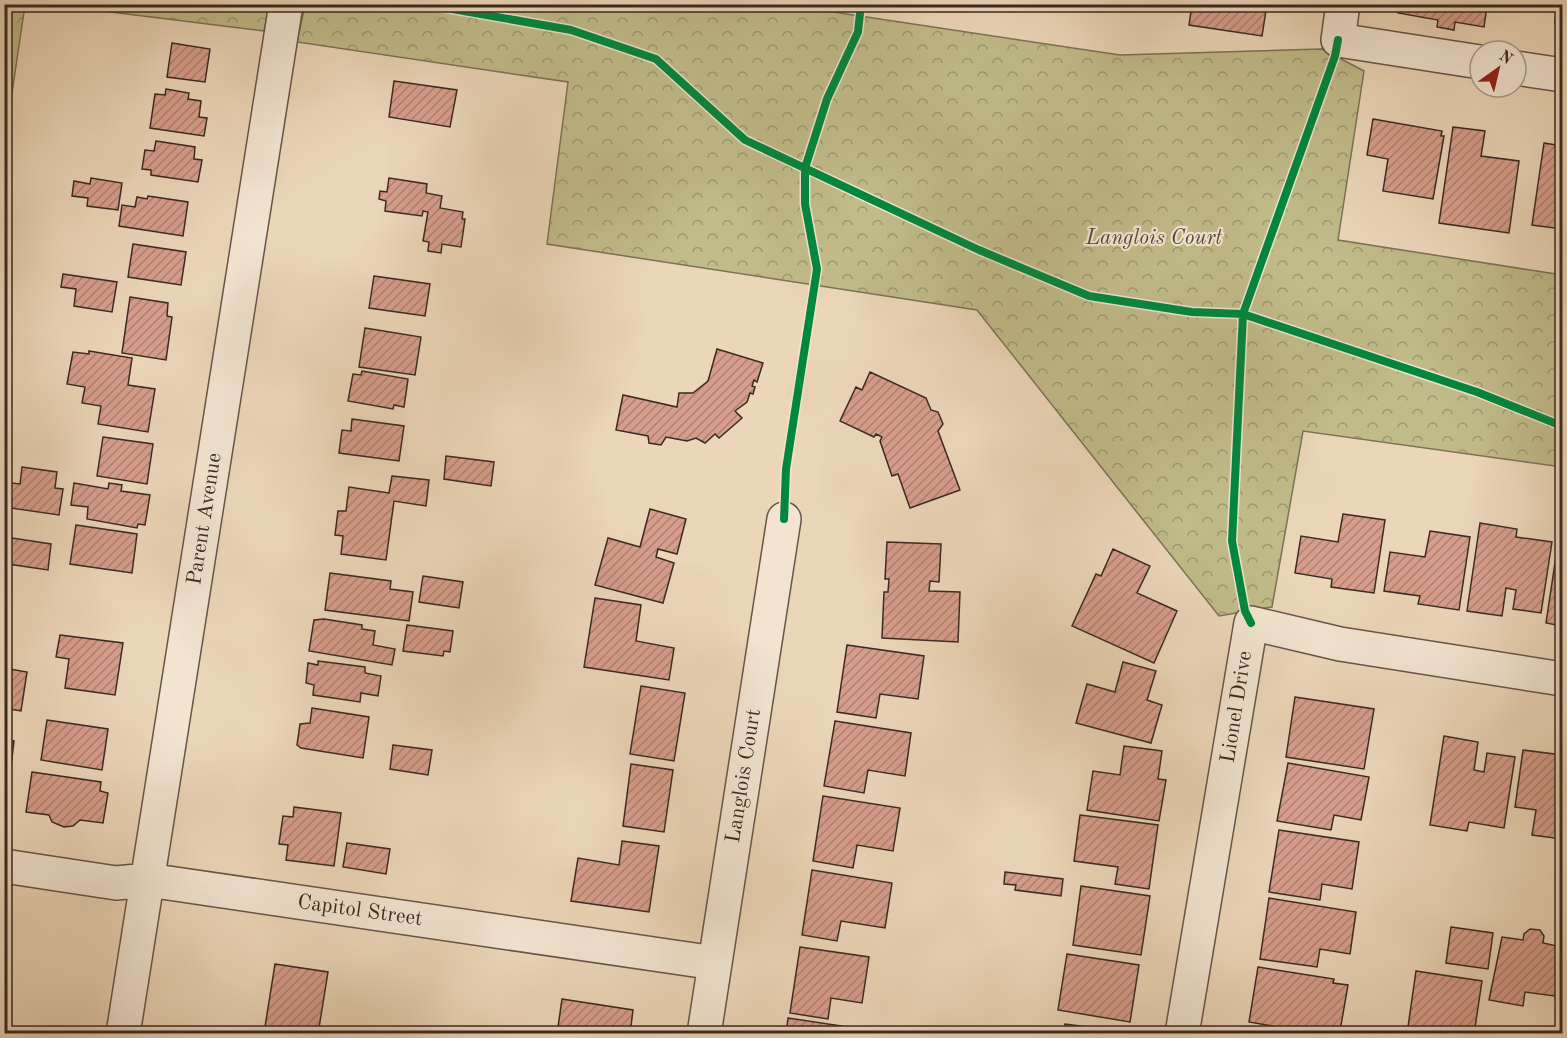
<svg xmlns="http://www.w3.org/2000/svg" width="1567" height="1038" viewBox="0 0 1567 1038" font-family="'Old Standard TT',serif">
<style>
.park{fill:url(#park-crowns);stroke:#7c7256;stroke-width:1.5}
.building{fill:url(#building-hatch);stroke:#392a22;stroke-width:1.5}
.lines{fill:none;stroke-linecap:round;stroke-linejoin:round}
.minor-casing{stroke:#665548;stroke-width:36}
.minor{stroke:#f2e4d1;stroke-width:33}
.cycleway-casing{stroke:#f2e4d1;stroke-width:11}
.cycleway{stroke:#00873e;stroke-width:8}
.labels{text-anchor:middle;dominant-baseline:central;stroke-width:4.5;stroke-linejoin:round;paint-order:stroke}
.park-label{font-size:21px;font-style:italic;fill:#544737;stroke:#f2e4d1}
.street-label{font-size:21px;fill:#392a22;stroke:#f2e4d1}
</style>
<defs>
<pattern id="park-crowns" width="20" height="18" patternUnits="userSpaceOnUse" patternTransform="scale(1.5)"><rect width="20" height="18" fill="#c0bb89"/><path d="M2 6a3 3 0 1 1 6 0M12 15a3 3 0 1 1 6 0" fill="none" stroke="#9d9870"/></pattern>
<pattern id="building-hatch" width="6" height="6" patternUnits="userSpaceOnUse" patternTransform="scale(1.5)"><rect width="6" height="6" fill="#d79d8b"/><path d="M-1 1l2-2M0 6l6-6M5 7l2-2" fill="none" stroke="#af8071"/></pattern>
</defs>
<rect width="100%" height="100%" fill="#ebd6b8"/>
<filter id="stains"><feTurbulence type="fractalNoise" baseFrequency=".00333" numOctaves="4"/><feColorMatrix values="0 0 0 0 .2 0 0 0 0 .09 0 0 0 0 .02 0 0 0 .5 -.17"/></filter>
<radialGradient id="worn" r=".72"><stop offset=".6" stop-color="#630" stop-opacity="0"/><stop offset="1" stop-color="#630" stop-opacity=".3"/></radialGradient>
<path class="park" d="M5,4L25,5L5,140L4,5Z
M780,4L1120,55L1322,49L1364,71L1338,240L1562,275V467L1303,431L1272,607L1219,616L977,310L547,244L568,82L297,42L305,5Z
M54,5H270L264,31Z"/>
<path class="building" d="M1192,4H1267L1262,36L1189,25Z
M1399,4H1503L1502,9L1487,6L1484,27L1455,22L1454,30L1437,27L1438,20L1398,13Z
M1557,4H1562V25L1555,23Z
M172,43L210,49L205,82L167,77Z
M394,81L457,90L450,127L389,117Z
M166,89L189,93L188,99L201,101L199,117L207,118L204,136L150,128L155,94L165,95Z
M1373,119L1442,131L1441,136H1444L1433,199L1383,191L1388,159L1367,155Z
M1453,127L1485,131L1481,156L1519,161L1509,233L1439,223Z
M156,141L195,147L194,159L202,160L198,182L151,175V170L142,169L145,150L154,151Z
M1544,143L1562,146V229L1532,225Z
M91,178L122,183L118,210L87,206L88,198L72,196L74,181L90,184Z
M389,178L427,184L426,193L442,196L440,208L463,212L462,219H465L461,247L442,244L441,253L428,251L429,242L423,241L428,212L423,211L422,216L385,211L386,201L379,199L380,191L387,192Z
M148,196L188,202L183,236L119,226L122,205L135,207L137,197L147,199Z
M133,244L186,252L181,285L128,277Z
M63,274L117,282L112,312L74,306L76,289L61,287Z
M374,276L430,284L425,316L369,308Z
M130,297L168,303L167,316L172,317L166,360L122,353Z
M365,328L421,337L415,375L359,367Z
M717,349L763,363L757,382L754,380L752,386L755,387L753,394L750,393L747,402L735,411L742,418L719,438L715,434L705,443L696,438L687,441L666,437L661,445L649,443L648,436L616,430L623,395L677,407L679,393H693L708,381Z
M89,351L132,358L128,385L155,389L148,432L98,424L101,406L82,403L85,387L67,384L73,352L89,354Z
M362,371L408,379L404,407L394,405L393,409L348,401L353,374L361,375Z
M870,372L926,398L931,410L938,412L943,424L938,431L960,490L910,508L898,474L892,476L880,441L882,437L876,434L874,437L840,421L856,387L862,390Z
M352,419L404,426L399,461L339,453L342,430L351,431Z
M103,437L153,444L147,484L97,476Z
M446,456L494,462L491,486L444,479Z
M22,467L57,472L55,488L63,489L59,515L4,507V482L20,484Z
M392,476L429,480L426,506L394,501L386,560L341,554L343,536L335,535L338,511H346L349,487L389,493Z
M74,483L108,489L109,483L122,485L121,491L150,495L145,525L138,524L137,528L87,519L88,507L71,505Z
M650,509L686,519L677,554L658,549L656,557L674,563L663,603L595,585L608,538L640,547Z
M4,511H10L4,548Z
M1343,514L1385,520L1374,593L1331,587L1332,579L1295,573L1301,536L1338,542Z
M1480,523L1517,529L1516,537L1552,542L1541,613L1513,609L1516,590L1506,588L1502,616L1467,611Z
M76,525L137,534L132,573L70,564Z
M1430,531L1470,537L1459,610L1418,604L1420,596L1384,591L1390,552L1425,557Z
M12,538L51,544L48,570L8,564Z
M887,542L941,544L939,582L930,581L929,591L960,592L958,642L882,638L884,592H888L889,579H885Z
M1558,543L1562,544V626L1546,623Z
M1113,549L1150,566L1137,593L1177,611L1154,663L1072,626L1096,574L1101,576Z
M330,573L391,581L390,589L413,592L409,621L325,610Z
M423,576L463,582L459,608L419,602Z
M595,598L641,605L636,641L674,648L669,680L584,667Z
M324,619L362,625V629L375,631L373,645L395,649L392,665L309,651L314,620Z
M407,625L453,631L450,652L444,651L443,656L403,651Z
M60,635L123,643L115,695L65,688L69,659L56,657Z
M847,645L924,656L918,699L880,694L876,718L837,712Z
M318,661L365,667V673L381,676L378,696L361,693L360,702L313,695L314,685L306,683L308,663L318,665Z
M1123,662L1156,671L1147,700L1162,705L1151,743L1076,723L1087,684L1115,692Z
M4,668L27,672L21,711L4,708Z
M641,686L685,693L674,761L630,754Z
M1295,697L1374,709L1364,769L1286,757Z
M312,708L369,717L363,758L301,748L297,745L300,724L310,723Z
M47,720L108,729L102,770L41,760Z
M835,721L911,733L905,776L868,770L864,793L824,786Z
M1444,736L1478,742L1474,770L1484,772L1487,753L1515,757L1504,828L1469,822L1467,831L1430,825Z
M4,740L14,741L11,766H4Z
M393,745L432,750L428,775L390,769Z
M1124,746L1162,751L1158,779L1166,780L1159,821L1087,810L1093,771L1120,775Z
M1523,750L1562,755V839L1532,835L1536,810L1515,807Z
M1288,763L1369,777L1361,820L1334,815L1331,830L1277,821Z
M631,764L673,770L664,832L623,826Z
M4,768L10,769L4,803Z
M32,772L101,782L100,791L108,793L103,823L80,820L73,826L64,827L52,822L49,815L26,812Z
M823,796L900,808L893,851L857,845L853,868L813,861Z
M294,807L341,813L334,866L286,860L288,845L279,844L283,816L293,817Z
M1080,815L1158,825L1149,889L1115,884L1118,867L1074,861Z
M1279,830L1359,842L1352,889L1322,884L1320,900L1269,892Z
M622,841L659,846L649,912L571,901L578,858L619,865Z
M347,843L390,849L386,874L343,867Z
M812,870L892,883L885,928L841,921L837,941L802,935Z
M1005,872L1063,879L1061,896L1015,890L1016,885L1004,884Z
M1081,886L1150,896L1141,955L1073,945Z
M1269,898L1356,912L1350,954L1320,949L1317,967L1260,959Z
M1451,927L1493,933L1488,969L1446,963Z
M1530,929L1540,930L1544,936L1543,943L1557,946L1556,954L1562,955V997L1525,992L1523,1006L1489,1000L1502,937L1523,940L1524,934Z
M800,947L869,957L862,1003L831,998L828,1019L790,1013Z
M1067,954L1139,965L1130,1022L1058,1010Z
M275,964L328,972L318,1034H269L270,1028L265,1027Z
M1258,967L1334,979L1333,983L1348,985L1340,1031L1326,1029V1034H1318L1249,1022Z
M1416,971L1482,981L1474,1034H1407Z
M562,999L633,1010L630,1034H557Z
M788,1018L842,1026L840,1034H786Z
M1065,1024L1132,1033V1034H1063Z"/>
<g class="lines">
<defs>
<path id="minor" d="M1343,4L1338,40L1480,62
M1516,68L1562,75
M4,866L116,883L148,880L715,963
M123,1034L286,4
M704,1034L784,519
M1182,1034L1251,623L1340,644L1562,679"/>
</defs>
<use href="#minor" class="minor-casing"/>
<use href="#minor" class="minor"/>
<defs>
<path id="cycleway" d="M424,4L571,30L656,59L745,140L979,250L1089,296L1192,312L1243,314L1477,392L1562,426
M784,519L786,469L817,269L805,204V168L827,99L858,32L861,4
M1251,623L1245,611L1232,541L1243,314L1335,56L1338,40"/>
</defs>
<use href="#cycleway" class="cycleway-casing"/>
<use href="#cycleway" class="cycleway"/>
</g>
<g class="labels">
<g class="park-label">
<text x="1154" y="238">Langlois Court</text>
</g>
<g class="street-label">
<text transform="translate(205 519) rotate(-81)">Parent Avenue</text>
<text transform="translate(1237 707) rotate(-81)">Lionel Drive</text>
<text transform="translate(744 776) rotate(-81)">Langlois Court</text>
<text transform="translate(360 911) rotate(8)">Capitol Street</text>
</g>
</g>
<rect width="1567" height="1038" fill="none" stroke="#ebd6b8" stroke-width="24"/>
<rect x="6" y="6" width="1555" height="1026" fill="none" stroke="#392a22" stroke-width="3"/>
<rect x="12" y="12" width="1543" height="1014" fill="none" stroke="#392a22" stroke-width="1.5"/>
<g transform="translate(1498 69) rotate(34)"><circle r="28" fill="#f2e4d1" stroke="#a89a8b" stroke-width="1.5"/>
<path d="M0-4.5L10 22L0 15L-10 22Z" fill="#8f2418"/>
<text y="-9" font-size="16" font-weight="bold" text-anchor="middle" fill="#392a22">N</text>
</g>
<rect width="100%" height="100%" filter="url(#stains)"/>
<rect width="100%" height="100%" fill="url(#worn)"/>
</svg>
